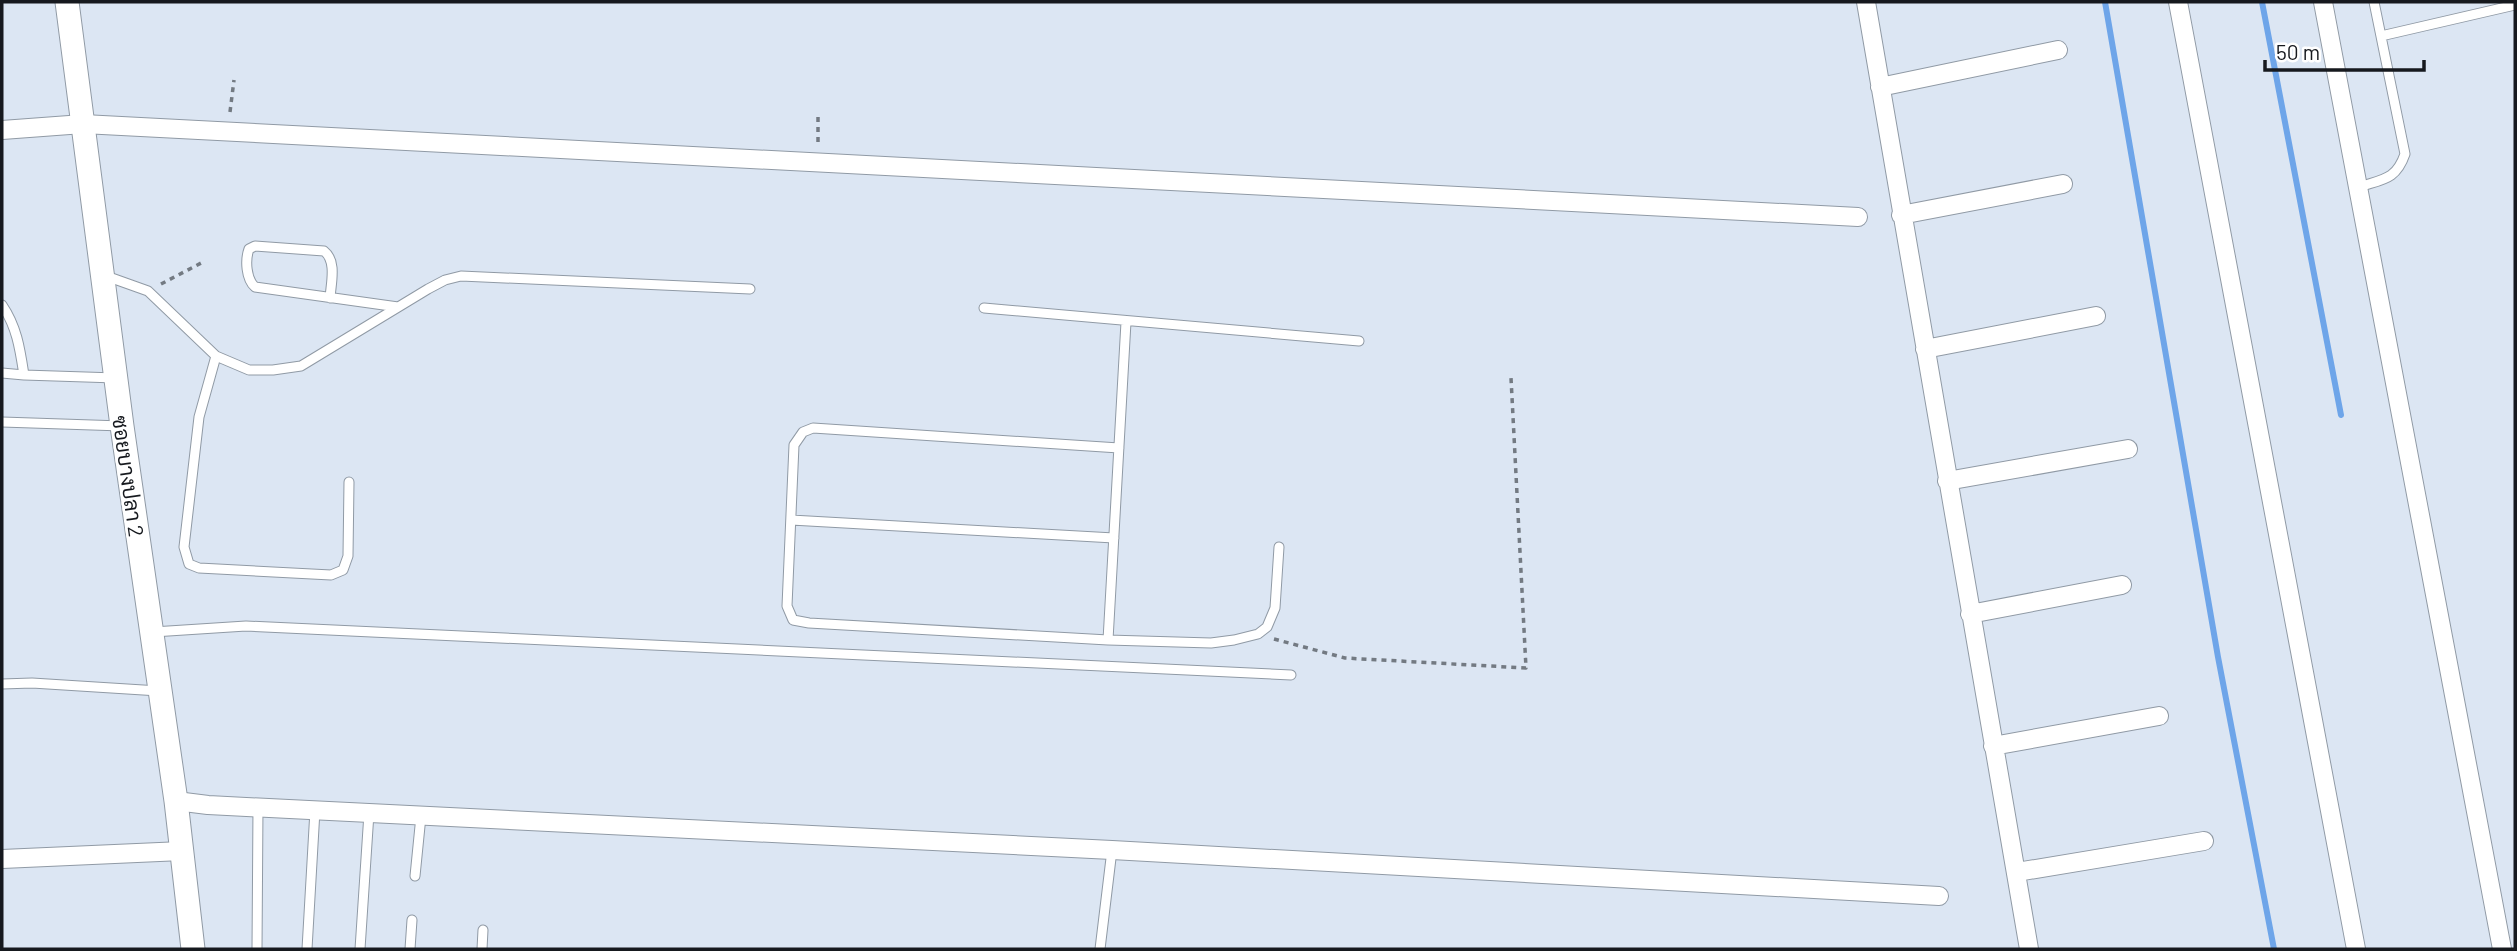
<svg xmlns="http://www.w3.org/2000/svg" width="2517" height="951" viewBox="0 0 2517 951" font-family="Barlow,Sarabun,sans-serif">
<style>
.lines{fill:none;stroke-linecap:round;stroke-linejoin:round}
.stream{stroke:#6ea5e9;stroke-width:6}
.service-casing{stroke:#909aa5;stroke-width:11}
.minor-casing{stroke:#909aa5;stroke-width:20}
.tertiary-casing{stroke:#909aa5;stroke-width:25}
.path{stroke:#737a82;stroke-width:3.5;stroke-dasharray:5 5;stroke-linecap:butt}
.service{stroke:#fff;stroke-width:9}
.minor{stroke:#fff;stroke-width:18}
.tertiary{stroke:#fff;stroke-width:23}
.labels{text-anchor:middle;dominant-baseline:central;stroke-width:5;stroke-linejoin:round;paint-order:stroke}
.street-label{font-size:21px;fill:#16191e;stroke:#fff}
</style>
<rect width="100%" height="100%" fill="#dce6f3"/>
<g class="lines">
<path class="stream" d="M2105,2L2218,657L2274,949
M2262,2L2341,415"/>
<defs>
<path id="service" d="M2381,36L2515,5
M2359,187C2383,179 2396,180 2405,154L2374,2
M106,276L148,291L216,356L249,370H273L301,366L428,289L445,280L461,276L750,289
M330,298C331,283 337,261 324,251L255,246L249,249C245,260 246,279 255,287L398,307
M2,305C17,327 20,349 24,375L116,378
M984,308L1359,341
M216,356L199,417L184,547L189,564L199,568L331,575L343,570L348,556L349,482
M2,373L24,375
M2,422L122,426
M1119,448L813,428L803,432L794,445L787,606L793,620L809,623L1108,640L1211,643L1234,640L1258,634L1267,627L1275,608L1279,547
M791,520L1114,538
M153,632L246,626L1291,675
M1108,640L1126,322
M2,684L32,683L159,691
M415,876L421,816
M257,949L258,807
M307,949L315,810
M360,949L369,813
M410,949L412,920
M482,949L483,930
M1100,949L1112,850"/>
<path id="minor" d="M1866,2L2029,949
M2178,2L2356,949
M2323,2L2502,949
M1880,87L2058,50
M2,130L83,124L1858,217
M1901,215L2063,184
M1925,349L2096,316
M1947,481L2128,449
M1970,614L2122,585
M1993,746L2159,716
M176,801L208,805L1112,850L1939,896
M2,859L182,851
M2017,872L2204,841"/>
<path id="tertiary" d="M67,2L122,426L176,801L193,949"/>
</defs>
<use href="#service" class="service-casing"/>
<use href="#minor" class="minor-casing"/>
<use href="#tertiary" class="tertiary-casing"/>
<path class="path" d="M230,112L234,80
M818,117V143
M161,284L205,261
M1274,639L1345,658L1526,668L1511,378"/>
<use href="#service" class="service"/>
<use href="#minor" class="minor"/>
<use href="#tertiary" class="tertiary"/>
</g>
<g class="labels">
<g class="street-label">
<text transform="translate(129 476) rotate(82)">ซอยบางปลา 2</text>
</g>
</g>
<rect width="2517" height="951" fill="none" stroke="#16191e" stroke-width="7"/>
<path d="M2265 60v10h159v-10" fill="none" stroke="#16191e" stroke-width="3.5"/>
<text x="2276" y="60" font-size="21" fill="#16191e" stroke="#ffffff" stroke-width="5" paint-order="stroke">50 m</text>
</svg>
